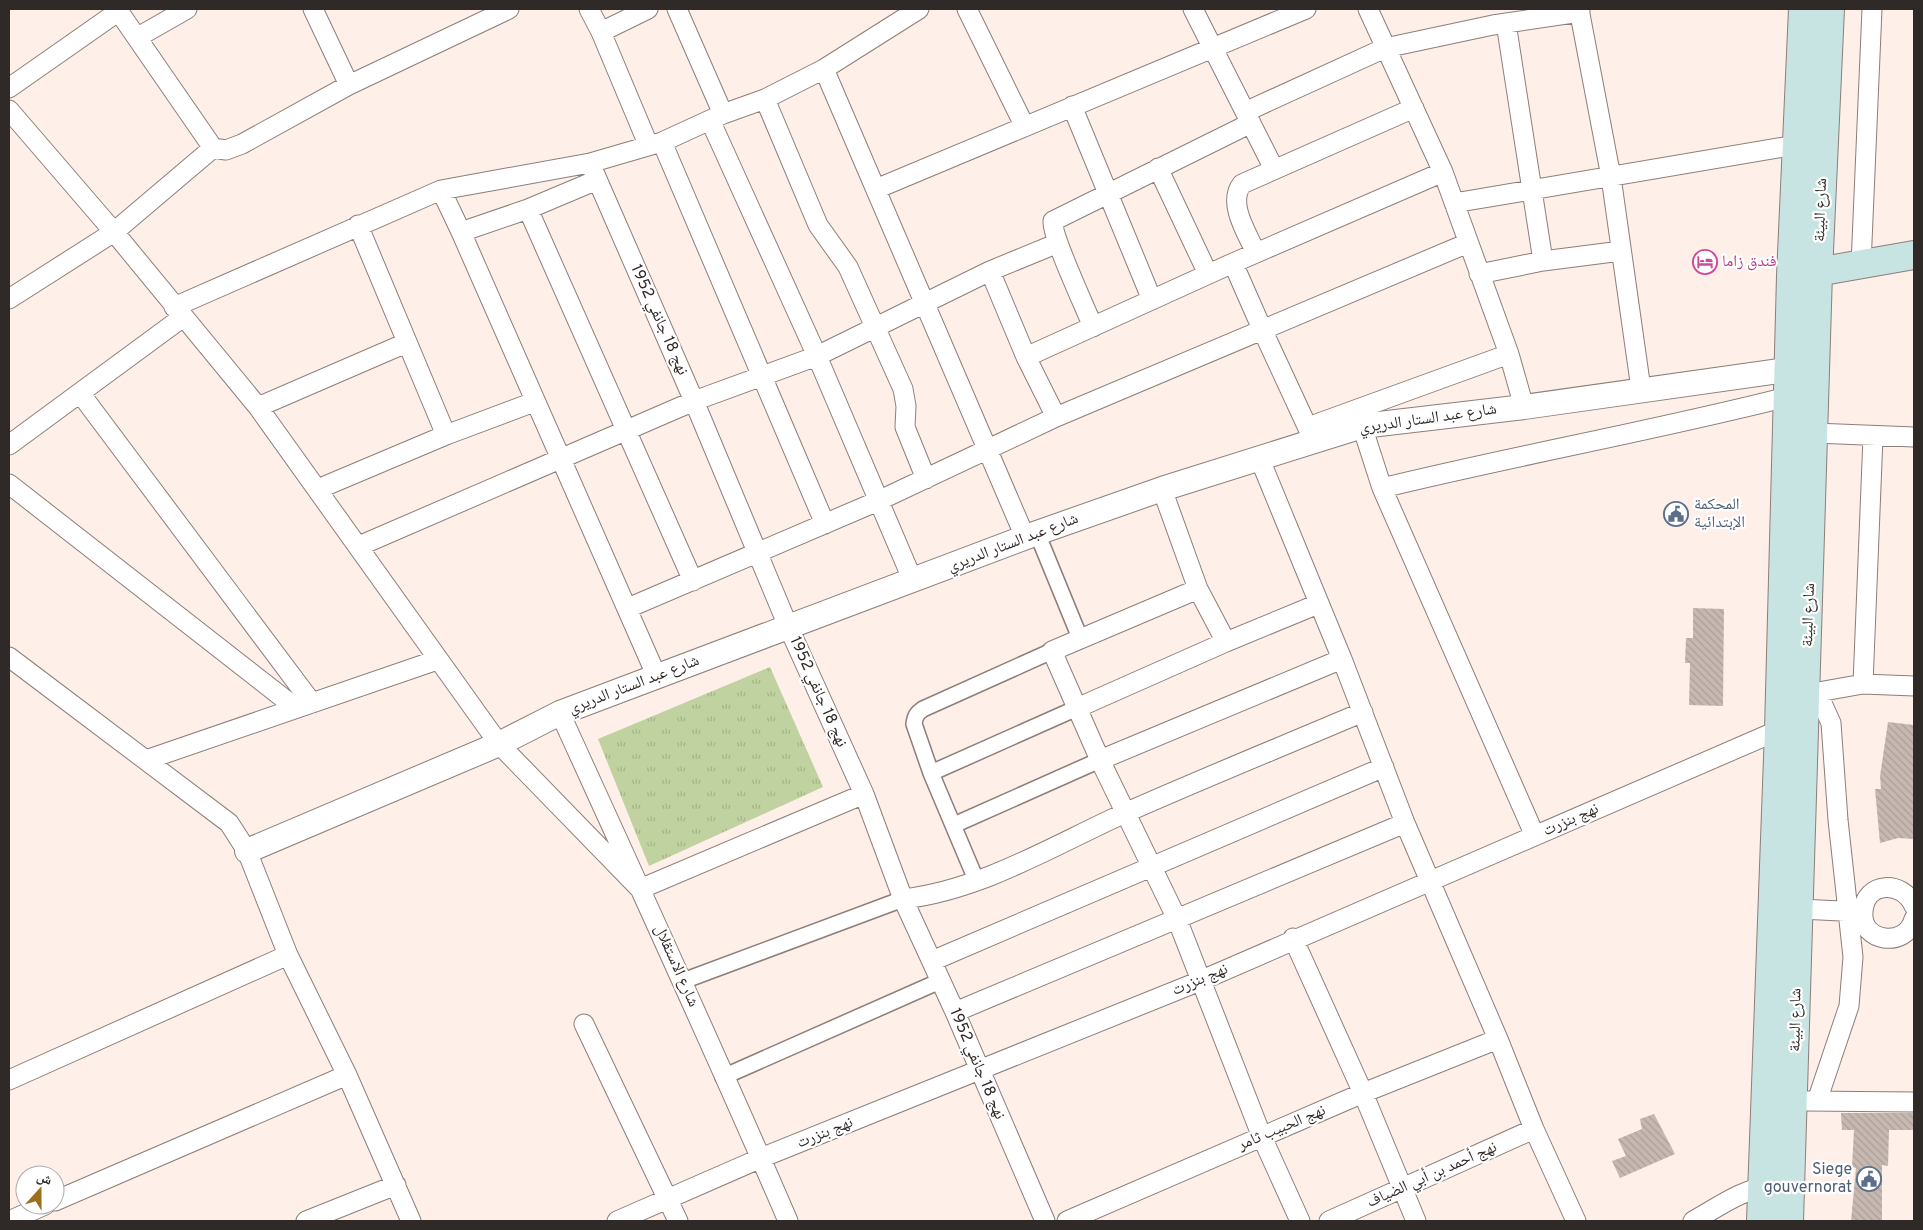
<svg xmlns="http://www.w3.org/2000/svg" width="1923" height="1230" viewBox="0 0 1923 1230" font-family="Overpass,'Noto Naskh Arabic',sans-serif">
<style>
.grass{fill:url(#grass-tufts)}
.building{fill:url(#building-back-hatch)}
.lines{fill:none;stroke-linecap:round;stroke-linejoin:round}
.pedestrian-casing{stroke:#8c7e79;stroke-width:18}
.minor-casing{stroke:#8c7e79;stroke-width:21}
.tertiary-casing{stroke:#8c7e79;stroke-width:26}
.secondary-casing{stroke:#8c7e79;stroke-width:30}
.pedestrian{stroke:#fff;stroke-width:15}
.minor{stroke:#fff;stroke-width:19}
.tertiary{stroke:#fff;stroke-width:24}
.secondary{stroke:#c7e4e3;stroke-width:28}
.labels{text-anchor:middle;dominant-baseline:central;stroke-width:4.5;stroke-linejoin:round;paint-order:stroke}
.street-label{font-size:16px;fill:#2f2927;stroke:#fff}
.hotel-label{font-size:16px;fill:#b23c85;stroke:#fff;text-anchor:start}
.service-label{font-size:16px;fill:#4e5e75;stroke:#fff;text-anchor:start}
</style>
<defs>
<pattern id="grass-tufts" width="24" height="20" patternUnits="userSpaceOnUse" patternTransform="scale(1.25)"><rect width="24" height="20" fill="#c0d29f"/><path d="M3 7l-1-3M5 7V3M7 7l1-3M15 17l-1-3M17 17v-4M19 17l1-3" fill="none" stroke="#a5b489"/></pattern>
<pattern id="building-back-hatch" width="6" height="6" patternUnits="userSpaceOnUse" patternTransform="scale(1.25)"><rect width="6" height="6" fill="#c7b9b2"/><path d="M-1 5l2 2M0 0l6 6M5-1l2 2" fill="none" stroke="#ab9f99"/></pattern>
</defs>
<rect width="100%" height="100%" fill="#feefe9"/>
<path class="grass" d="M770,667L823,787L649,866L598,739Z"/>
<path class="building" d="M1693,608L1724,609L1723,706L1689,705L1690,663H1685L1686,638H1693Z
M1888,722L1914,725V839L1898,838L1880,843L1875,789H1881L1880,776Z
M1841,1113H1914V1130H1889L1888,1166L1882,1165V1221H1851L1856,1168L1852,1167L1854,1130H1842Z
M1654,1114L1675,1154L1620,1178L1612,1161L1626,1156L1618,1139L1642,1129L1640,1119Z"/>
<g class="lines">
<defs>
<path id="pedestrian" d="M1037,533L1080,638
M931,773L1077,708
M954,825L1100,760
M977,882L931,773L914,724C915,716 917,713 923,709L1052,651
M683,981L903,899
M723,1077L940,981"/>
<path id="minor" d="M117,9L213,148L226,150L242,144L349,85L509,9
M313,9L349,85
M589,9L601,32L648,144
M677,9L723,114
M967,9L1024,125
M1193,9L1274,169
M1368,9L1443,172L1509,354L1524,407
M1579,9L1611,177L1641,389
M1506,23L1543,261
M601,32L648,9
M138,37L187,9
M824,69L1025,537
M9,88L119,11
M765,99L818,225L848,267L903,389L906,406L905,427L926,479
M1072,106L1152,300
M9,110L114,232L258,407L499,744L640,889L864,794
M1245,112L1385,48L1493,25L1580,12
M710,120L817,356L913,581
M662,142L825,524
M590,163L694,401L788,626L864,794L903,899L955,1012L1045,1221
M1158,168L1208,274
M876,189L1306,9
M441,190L461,232L657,677
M1454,203L1796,145
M528,209L693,581
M358,225L446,435
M461,232L528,209L597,180
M1256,253C1247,233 1227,203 1242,184L1414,108
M1233,263L1262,329L1312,437
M1861,265L1872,9
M990,271L1026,357L1056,417
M1479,274L1543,261L1621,251
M9,299L114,232L213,148
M174,307L441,190L590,163L662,142L723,114L765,99L824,69L919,9
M1093,327C1086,309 1051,235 1053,221L1251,123
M1026,357L1233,263L1443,172
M80,393L312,703
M258,407L406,343
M1362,426L1382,488L1535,836
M1308,427L1509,354
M1814,433L1914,437
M9,445L183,317
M1259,457L1342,659L1405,823L1498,1039L1534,1129L1576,1221
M9,484L296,708
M1382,488C1517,455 1653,431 1787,397
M318,489L446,435L534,402
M1162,489L1198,589L1226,642
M359,546L694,401L817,356L990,271L1058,243
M1198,589L1052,651L1100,760L1177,919L1262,1137L1300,1221
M628,608L878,501L1056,417L1468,243
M9,657L229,823L247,851L288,955L9,1080
M1863,684L1873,437
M1807,694L1863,684L1914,686
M1077,708L1226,642L1318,604
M560,713C637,882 715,1051 788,1221
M146,760L437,660
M1100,760L1342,659
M903,899C982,890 1054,845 1125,813C1204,778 1283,746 1363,712
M1914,906C1903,880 1865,881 1863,912C1860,942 1906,949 1914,919
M1800,909L1861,912
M1293,938L1363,1093L1416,1221
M288,955L347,1075L411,1221
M932,961L1384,767
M955,1012L1405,823
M584,1024L678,1221
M1806,1101L1914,1102
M1817,1101L1849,1006L1853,957L1838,820L1831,723L1817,692
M55,1201L347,1075
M9,1221L45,1205
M306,1221L396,1185
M617,1221L761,1158L1200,981L1779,730L1789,728
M1067,1221L1363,1093L1498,1039
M1329,1221L1534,1129
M1693,1221C1717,1208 1743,1188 1771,1186"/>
<path id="tertiary" d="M247,851L499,744L560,713L1037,533L1162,489L1362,426L1524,407L1807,367"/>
<path id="secondary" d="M1800,275L1914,255
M1761,1221L1779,730L1791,276L1803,9
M1789,1221L1818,273L1830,9"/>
</defs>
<use href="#pedestrian" class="pedestrian-casing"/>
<use href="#minor" class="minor-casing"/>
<use href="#tertiary" class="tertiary-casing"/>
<use href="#secondary" class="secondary-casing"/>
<use href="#pedestrian" class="pedestrian"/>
<use href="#minor" class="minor"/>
<use href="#tertiary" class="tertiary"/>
<use href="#secondary" class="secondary"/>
</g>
<defs>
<symbol id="hotel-ring" viewBox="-11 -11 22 22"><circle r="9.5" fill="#fff" stroke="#d1479c" stroke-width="1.5"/><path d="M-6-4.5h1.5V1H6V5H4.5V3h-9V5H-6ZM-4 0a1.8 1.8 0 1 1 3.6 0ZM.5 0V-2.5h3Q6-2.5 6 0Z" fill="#d1479c"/></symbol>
<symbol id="civic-ring" viewBox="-11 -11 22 22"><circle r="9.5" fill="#fff" stroke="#5c6f8a" stroke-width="1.5"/><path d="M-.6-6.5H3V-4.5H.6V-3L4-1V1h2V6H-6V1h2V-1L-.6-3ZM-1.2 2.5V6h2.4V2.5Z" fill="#5c6f8a"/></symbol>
</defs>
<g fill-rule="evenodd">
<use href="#hotel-ring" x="1691" y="248" width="28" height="28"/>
<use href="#civic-ring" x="1662" y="500" width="28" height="28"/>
<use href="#civic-ring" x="1855" y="1165" width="28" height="28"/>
</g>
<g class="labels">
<g class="street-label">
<text transform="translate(1821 210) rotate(-88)">شارع البيئة</text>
<text transform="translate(659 320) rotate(66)">نهج 18 جانفي 1952</text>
<text transform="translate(1428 419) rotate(-8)">شارع عبد الستار الدريري</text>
<text transform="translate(1013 543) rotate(-21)">شارع عبد الستار الدريري</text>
<text transform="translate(1809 615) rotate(-88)">شارع البيئة</text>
<text transform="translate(634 685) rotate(-21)">شارع عبد الستار الدريري</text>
<text transform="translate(818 692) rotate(66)">نهج 18 جانفي 1952</text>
<text transform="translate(1571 820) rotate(-24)">نهج بنزرت</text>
<text transform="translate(676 966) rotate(66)">شارع الاستقلال</text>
<text transform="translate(1200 980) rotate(-23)">نهج بنزرت</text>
<text transform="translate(1796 1020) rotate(-89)">شارع البيئة</text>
<text transform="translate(977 1064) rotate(67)">نهج 18 جانفي 1952</text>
<text transform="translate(1282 1128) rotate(-23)">نهج الحبيب ثامر</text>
<text transform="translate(825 1133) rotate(-22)">نهج بنزرت</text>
<text transform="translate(1432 1175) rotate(-24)">نهج أحمد بن أبي الضياف</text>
</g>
<g class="hotel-label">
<text x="1722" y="262">فندق زاما</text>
</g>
<g class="service-label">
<text x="1694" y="505">المحكمة<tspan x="1694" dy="18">الإبتدائية</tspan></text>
<text x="1852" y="1170" text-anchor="end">Siege<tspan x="1852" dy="18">gouvernorat</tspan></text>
</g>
</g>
<rect width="1923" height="1230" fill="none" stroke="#2f2927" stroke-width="20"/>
<g transform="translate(40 1190) rotate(21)"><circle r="24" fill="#ffffff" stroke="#aca9a9"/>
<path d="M0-4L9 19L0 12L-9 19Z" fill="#9a6f1d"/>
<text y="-8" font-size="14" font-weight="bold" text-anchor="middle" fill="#2f2927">ش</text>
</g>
</svg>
